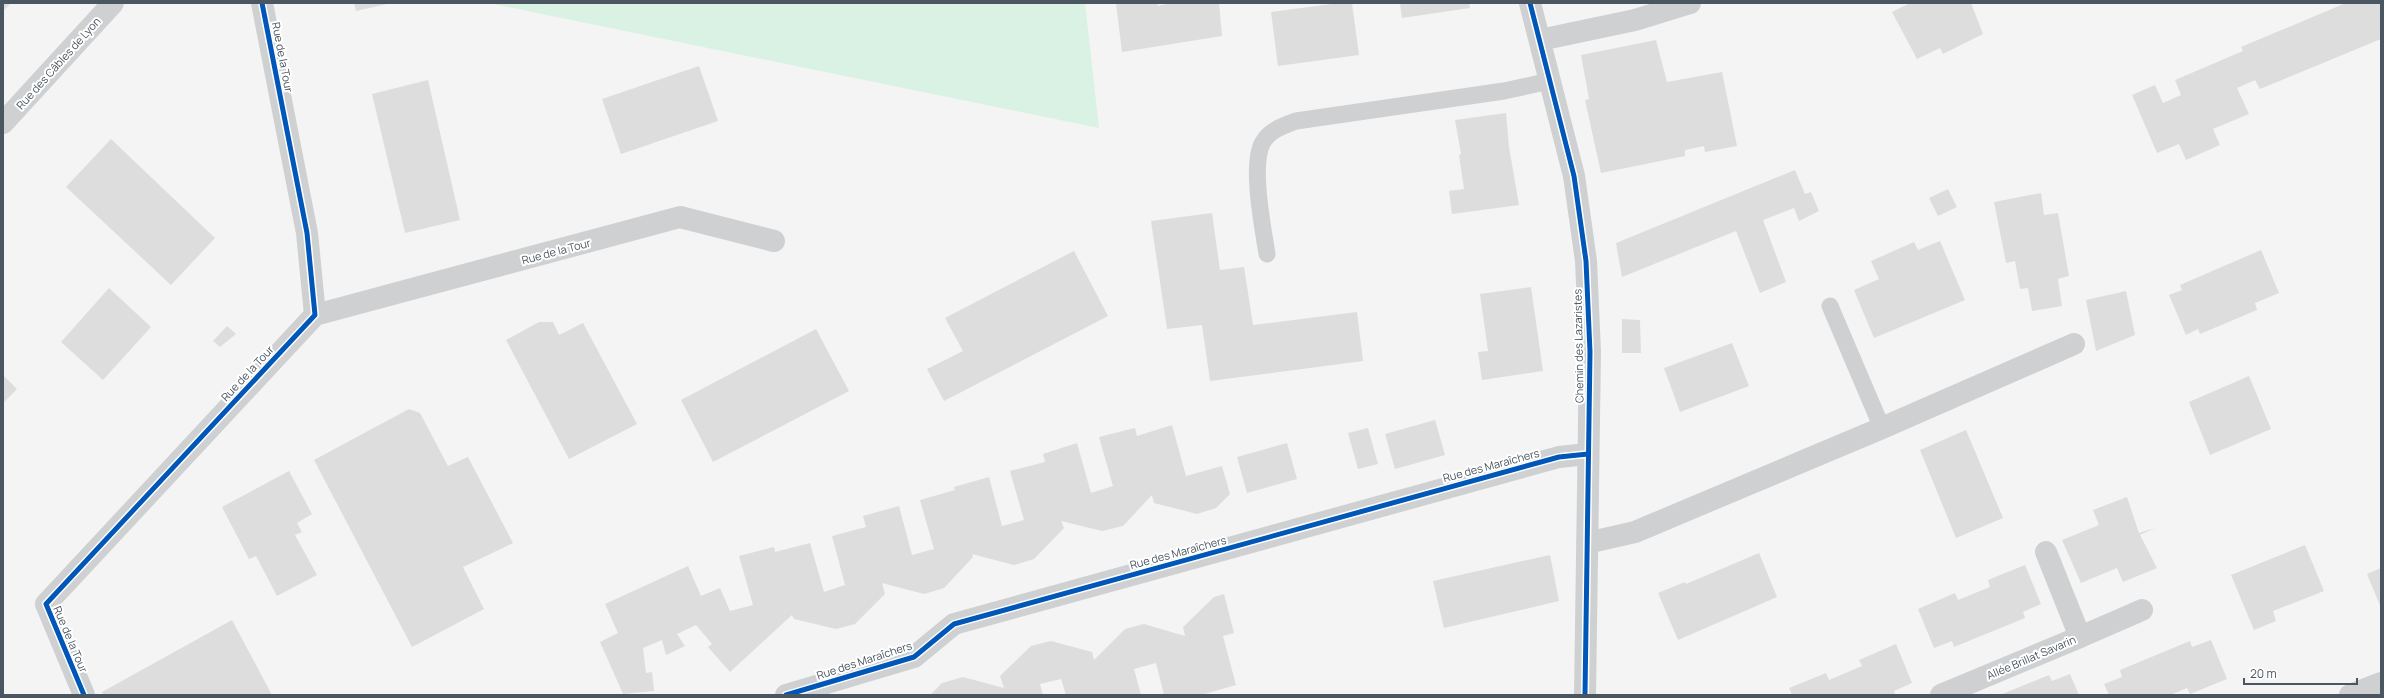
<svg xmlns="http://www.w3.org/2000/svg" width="2384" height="698" viewBox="0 0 2384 698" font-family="Manrope,sans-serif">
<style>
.grass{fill:#d9f2e3}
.building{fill:#ddddde}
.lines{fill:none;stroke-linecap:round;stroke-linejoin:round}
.service{stroke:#ced0d2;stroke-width:17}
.minor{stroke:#ced0d2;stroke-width:22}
.cycleway-casing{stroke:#fff;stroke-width:8}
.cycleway{stroke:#0057b8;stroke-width:5}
.labels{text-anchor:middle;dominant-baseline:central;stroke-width:4;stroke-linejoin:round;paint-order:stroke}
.street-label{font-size:11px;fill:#4a5661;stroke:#fff}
</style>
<rect width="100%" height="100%" fill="#f4f4f4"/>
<path class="grass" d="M488,3H1085L1099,128Z"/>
<path class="building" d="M3,3H11L3,11Z
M354,3H387V4L356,11Z
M1116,3H1157L1158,6L1172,3H1219L1222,36L1122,52Z
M1339,3H1352L1359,55L1278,66L1271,12Z
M1400,3H1469L1470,8L1402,18Z
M1910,3H1971L1983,34L1943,54L1940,48L1917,59L1892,12Z
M2346,3H2381V39L2260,89L2255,80L2237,88L2249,114L2213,129L2220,145L2186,160L2179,144L2157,153L2132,95L2155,85L2163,103L2181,95L2175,80L2243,51L2241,47Z
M1656,40L1667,82L1722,72L1737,146L1705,152L1704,146L1685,150V156L1601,173L1585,100L1589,99L1581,55Z
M699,66L718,121L621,154L602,99Z
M428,80L460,220L405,233L372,94Z
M1506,113L1509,147L1519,205L1452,214L1449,191L1464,189L1459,155L1461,154L1455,120Z
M111,139L215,238L171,285L66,187Z
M1795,170L1805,194L1811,192L1819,211L1799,221L1794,208L1763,220L1786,282L1760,293L1736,231L1622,277L1616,243Z
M1948,189L1957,207L1938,216L1929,198Z
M2041,193L2044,215L2058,213L2069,276L2058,279L2062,306L2032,311L2028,288L2020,289L2015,261L2006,263L1994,202Z
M1212,213L1220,270L1244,267L1253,325L1357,312L1363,361L1210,381L1202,325L1167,329L1151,221Z
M1940,241L1965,300L1874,338L1854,290L1879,279L1871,261L1914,242L1918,250Z
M2261,250L2279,293L2255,303L2257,310L2200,334L2198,329L2186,335L2169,295L2182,290L2180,285Z
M1074,251L1108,316L944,401L927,369L963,351L945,318Z
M1531,287L1543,371L1482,380L1478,352L1488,351L1480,294Z
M109,288L151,327L103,380L61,342Z
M2126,291L2135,335L2096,351L2086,300Z
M1622,319L1640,320L1641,353H1622Z
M539,322H553L559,335L583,323L637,424L569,459L506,340Z
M227,326L236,334L220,347L213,341Z
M816,329L849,391L713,462L681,400Z
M1732,343L1749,386L1680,412L1664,368Z
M3,375L17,389L3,403Z
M2249,376L2271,429L2210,455L2189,402Z
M409,409L420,413L448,466L468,457L513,543L463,567L484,609L412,647L314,460Z
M1435,420L1445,455L1395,469L1385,434Z
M1172,425L1186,476L1222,466L1230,494L1216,508L1197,514L1154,503L1152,495L1123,526L1102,531L1061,521L1064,528L1034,559L1014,565L972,554L973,557L944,588L924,594L882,583L885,594L855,624L836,629L794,619L792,615L730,672L708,647L712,644L696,625L677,634L685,646L666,655L662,640L643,648L646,673L652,672L654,691L623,694L600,642L618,633L605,604L688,566L701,596L720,588L730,611L753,605L739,556L774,547L775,552L810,543L824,592L845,585L832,536L866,527L863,516L899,506L912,555L934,549L920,500L955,490L954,487L989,477L1002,526L1024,520L1010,471L1045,462L1043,454L1077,443L1091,493L1113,486L1099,437L1135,428L1137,436Z
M1368,428L1378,464L1358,469L1348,433Z
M1966,430L2003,518L1956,538L1920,450Z
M1287,443L1297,479L1247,493L1237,457Z
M289,471L312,514L297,523L302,532L295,535L317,575L277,596L256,556L249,559L222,507Z
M2127,497L2139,533L2155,528L2140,535L2157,568L2123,582L2117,568L2081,583L2062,540L2099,525L2093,510Z
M2305,545L2324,591L2273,611L2276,621L2254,630L2231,575Z
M1759,553L1777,597L1678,640L1658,593L1685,582L1686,584Z
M1550,555L1559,601L1444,628L1433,581Z
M2025,565L2041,604L2023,612L2025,618L1954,647L1952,641L1934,648L1918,609L1955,593L1958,600L1990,587L1988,580Z
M2381,568V608L2367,574Z
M1224,594L1234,633L1223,636L1236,685L1201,695H1164L1156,663L1134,669L1141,695H1066L1061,679L1040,684L1043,695H930L942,683L963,677L1004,688L1000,676L1031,646L1051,641L1092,652L1094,660L1125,629L1144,624L1185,636L1183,627L1214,597Z
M232,620L272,695H104L102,692Z
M2211,640L2227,679L2190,694L2187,688L2170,695H2109L2104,684L2122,677L2120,670L2190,641L2192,647Z
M1896,644L1912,683L1894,691L1895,695H1792L1789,688L1826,673L1829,680L1862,666L1859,660Z
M2070,674L2079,695H2000L2049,675L2052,681Z"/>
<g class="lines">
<path class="service" d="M1267,254C1263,228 1250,164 1263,142C1270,130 1283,126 1296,121L1504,91L1550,81
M1830,306L1882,428"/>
<path class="minor" d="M1530,3L1574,176L1586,261L1590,352L1585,695
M1540,40L1635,20L1690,3
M3,123L113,3
M315,315L680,217L774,241
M1587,543L1635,532L1882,428L2074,344
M2080,637L2142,610
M84,695L46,604L315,315L307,233L262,3
M786,695L914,657L954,624L1559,457L1588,454
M1941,695L2080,637L2046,552
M2350,695L2381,683"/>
<defs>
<path id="cycleway" d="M1530,3L1574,176L1586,261L1590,352L1585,695
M84,695L46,604L315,315L307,233L262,3
M786,695L914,657L954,624L1559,457L1588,454"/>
</defs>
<use href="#cycleway" class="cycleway-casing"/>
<use href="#cycleway" class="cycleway"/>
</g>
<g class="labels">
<g class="street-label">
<text transform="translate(283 57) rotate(79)">Rue de la Tour</text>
<text transform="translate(58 63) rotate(-48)">Rue des Câbles de Lyon</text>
<text transform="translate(556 251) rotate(-15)">Rue de la Tour</text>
<text transform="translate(1578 346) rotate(-91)">Chemin des Lazaristes</text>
<text transform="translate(247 373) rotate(-47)">Rue de la Tour</text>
<text transform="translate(1491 465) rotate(-15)">Rue des Maraîchers</text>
<text transform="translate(1178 552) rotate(-15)">Rue des Maraîchers</text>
<text transform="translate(71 639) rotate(67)">Rue de la Tour</text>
<text transform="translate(2031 657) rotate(-23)">Allée Brillat Savarin</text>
<text transform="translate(864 660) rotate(-18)">Rue des Maraîchers</text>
</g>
</g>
<rect width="2384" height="698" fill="none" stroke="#4a5661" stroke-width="8"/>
<path d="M2244 678v6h113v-6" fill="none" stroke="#4a5661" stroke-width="2"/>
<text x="2250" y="678" font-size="12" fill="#4a5661" stroke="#ffffff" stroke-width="3" paint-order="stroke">20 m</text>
</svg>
